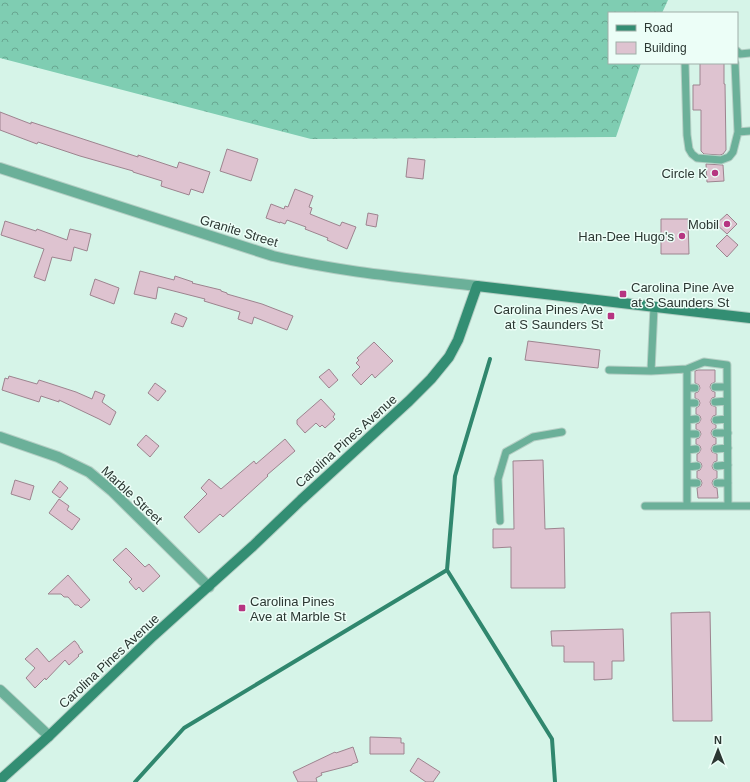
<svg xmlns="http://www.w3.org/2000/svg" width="750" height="782" viewBox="0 0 750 782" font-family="Arial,sans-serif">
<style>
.forest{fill:url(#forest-crowns)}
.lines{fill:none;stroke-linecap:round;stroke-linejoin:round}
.stream{stroke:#30876e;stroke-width:4}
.building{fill:#dec3d0;stroke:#9d848f}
.lane-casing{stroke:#b4cec4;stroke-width:9}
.street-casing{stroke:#b4cec4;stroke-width:12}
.secondary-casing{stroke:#b4cec4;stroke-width:12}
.lane{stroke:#6bb099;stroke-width:7}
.street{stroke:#6bb099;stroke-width:10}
.secondary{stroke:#338e73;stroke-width:10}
.poi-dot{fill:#b63581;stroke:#ecfef7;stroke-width:1.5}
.labels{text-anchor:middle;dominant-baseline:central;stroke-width:3;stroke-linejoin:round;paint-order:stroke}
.poi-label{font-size:13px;fill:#2b3732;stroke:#ecfef7;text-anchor:end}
.street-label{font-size:13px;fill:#2b3732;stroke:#ecfef7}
</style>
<defs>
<pattern id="forest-crowns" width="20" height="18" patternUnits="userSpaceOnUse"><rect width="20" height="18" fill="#7fcdb2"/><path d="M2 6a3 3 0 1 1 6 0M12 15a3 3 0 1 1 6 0" fill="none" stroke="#68a791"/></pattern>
</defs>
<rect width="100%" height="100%" fill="#d6f4e8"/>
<path class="forest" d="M0,0H668L662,13H609V63H641L616,137L311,139L0,58Z"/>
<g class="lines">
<path class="stream" d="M490,359L455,476L447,570L552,739L555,782
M135,782L184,728L447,570"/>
</g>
<path class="building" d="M700,63H724V84H725L726,150L723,154L720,155L704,154L701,151V110H693V85H700Z
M0,112L31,124V122L138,157V155L177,168L179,162L210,172L203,193L191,189L189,195L161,186L162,181L133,172V171L80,156L38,142L37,144L0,130Z
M227,149L258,159L251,181L220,171Z
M408,158L425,160L423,179L406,177Z
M706,164L723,165L724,181L707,182Z
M295,189L313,196L309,207L312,208L310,214L340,226L342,222L356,227L347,249L327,240L328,238L305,229L306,227L287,220L285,224L280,222V223L266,218L271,204L284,209L285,206L288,207Z
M368,213L378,215L376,227L366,225Z
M727,214L737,224L727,234L716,224Z
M661,219H688L689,254H661Z
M5,221L36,231L37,229L67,240L70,229L91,234L87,251L74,247L71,261L52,257L45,281L34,277L44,249L1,235Z
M727,235L738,245L727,257L716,246Z
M140,271L174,280L175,276L193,282L192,283L221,290V291L227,293V294L262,304L293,316L287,330L254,317L252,324L238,319L240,312L204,301L205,299L158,287L156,299L134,294Z
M95,279L119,288L114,304L90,295Z
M175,313L187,318L183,327L171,323Z
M528,341L600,350L598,368L525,360Z
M374,342L393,361L375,378L372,374L361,385L352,375L360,367L356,363L359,360L357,358Z
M329,369L338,380L329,388L319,377Z
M698,370H715V382L711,384L710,387L712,391L715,392V397L712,398L710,402L711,405L716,407V415L713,416L711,420L712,423L716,425V428L712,430L711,433L713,437L716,438V444L713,445L711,449L712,452L717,454V461L714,462L712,466L713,469L717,471V478L713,480L712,483L714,487L717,488L718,498H698L697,488L701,486L702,483L701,480L697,478V471L700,470L702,466L701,463L697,461V454L699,453L701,449L700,446L696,444V439L699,438L701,434L700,431L696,429V424L699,423L701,419L700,416L696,414V408L699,406L700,403L699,400L695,398V393L698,392L700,388L699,385L695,383V371Z
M9,376L37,384L39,380L76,392L92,399L95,391L105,395L102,402L116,412L110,425L99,419L59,400V402L41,396L39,402L2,390L5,378L8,379Z
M155,383L166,391L158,401L148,393Z
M321,399L335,414L333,417L335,419L325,428L322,425L320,427L316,423L305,433L297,424V420Z
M146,435L159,446L150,457L137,445Z
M285,439L295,451L267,475L268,476L223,517L220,514L199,533L184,517L207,494L201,488L209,479L221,489L254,461L256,464Z
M543,460L545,529L564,528L565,588H511V547L493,548V529H514L513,461Z
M15,480L34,486L30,500L11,494Z
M60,481L68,488L60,498L52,492Z
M59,499L69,506L67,510L80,519L72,530L49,513Z
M126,548L145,567L149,564L160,576L143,592L139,587L136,590L129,582L132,579L113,560Z
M68,575L90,600L81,608L78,605H75L68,597H64L61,594H48Z
M710,612L712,721H673L671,613Z
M623,629L624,661H612V679L594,680V662H564V646H552L551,631Z
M74,641H75L79,646V647L83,652L78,655L79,656L69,665L65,660L46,680L45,678L35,688L26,678L35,668L25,659L37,648L49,662Z
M370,737L401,738V743H404V754H370Z
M353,747L358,762L352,764V765L321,773L322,775L316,778L317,782H298L293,772L335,752L336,753Z
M418,758L440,772L433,782H426L410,771Z"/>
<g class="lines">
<defs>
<path id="lane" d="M737,51L740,54L750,53
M685,63L687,135L689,149L692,154L697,158L721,160L729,157L733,152L738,132L735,63
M738,132L750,131
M654,307L651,371L687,369V506
M687,369L704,362L727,365L728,506
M609,370L651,371
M715,387H727
M687,388H695
M715,402L727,401
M687,403H695
M687,420L696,419
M716,420L727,419
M716,433H728
M687,434H696
M716,449L728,448
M687,450L696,449
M717,466L728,465
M687,467L697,466
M687,483H697
M717,483H728
M645,506H750
M500,521L498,479L506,452L533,437L562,432"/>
<path id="street" d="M0,168L273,256C340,272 409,278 477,286
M0,437L58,457L89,472L112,491L209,587
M0,690L49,736"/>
<path id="secondary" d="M0,780L49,736L153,636L253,546L301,500L409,401L431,379L449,357L458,340L477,286L750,318"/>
</defs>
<use href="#lane" class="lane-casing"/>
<use href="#street" class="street-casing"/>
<use href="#secondary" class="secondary-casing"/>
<use href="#lane" class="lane"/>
<use href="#street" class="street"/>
<use href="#secondary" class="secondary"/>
</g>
<g class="poi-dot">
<circle cx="715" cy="173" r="4"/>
<circle cx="727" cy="224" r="4"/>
<circle cx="682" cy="236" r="4"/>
<rect x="619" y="290" width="8" height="8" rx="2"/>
<rect x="607" y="312" width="8" height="8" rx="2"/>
<rect x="238" y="604" width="8" height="8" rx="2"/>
</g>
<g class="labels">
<g class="poi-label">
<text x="707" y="173">Circle K</text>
<text x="719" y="224">Mobil</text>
<text x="674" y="236">Han-Dee Hugo's</text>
<text x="631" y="287" text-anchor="start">Carolina Pine Ave<tspan x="631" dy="15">at S Saunders St</tspan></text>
<text x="603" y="309">Carolina Pines Ave<tspan x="603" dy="15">at S Saunders St</tspan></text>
<text x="250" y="601" text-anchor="start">Carolina Pines<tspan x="250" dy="15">Ave at Marble St</tspan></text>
</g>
<g class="street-label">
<text transform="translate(239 231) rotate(17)">Granite Street</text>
<text transform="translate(346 441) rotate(-42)">Carolina Pines Avenue</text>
<text transform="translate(132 495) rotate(43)">Marble Street</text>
<text transform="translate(109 661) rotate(-43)">Carolina Pines Avenue</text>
</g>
</g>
<rect x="608" y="12" width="130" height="52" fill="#ecfef7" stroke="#9faea8"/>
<rect x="616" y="25" width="20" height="6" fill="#338e73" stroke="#9faea8"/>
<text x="644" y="32" font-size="12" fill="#2b3732">Road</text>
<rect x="616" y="42" width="20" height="12" fill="#dec3d0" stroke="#9faea8"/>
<text x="644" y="52" font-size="12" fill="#2b3732">Building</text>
<g transform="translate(718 750)" stroke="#ecfef7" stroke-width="3" paint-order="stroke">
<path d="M0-3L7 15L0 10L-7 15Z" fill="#2b3732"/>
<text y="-6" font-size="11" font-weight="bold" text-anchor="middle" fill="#2b3732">N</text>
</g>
</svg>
